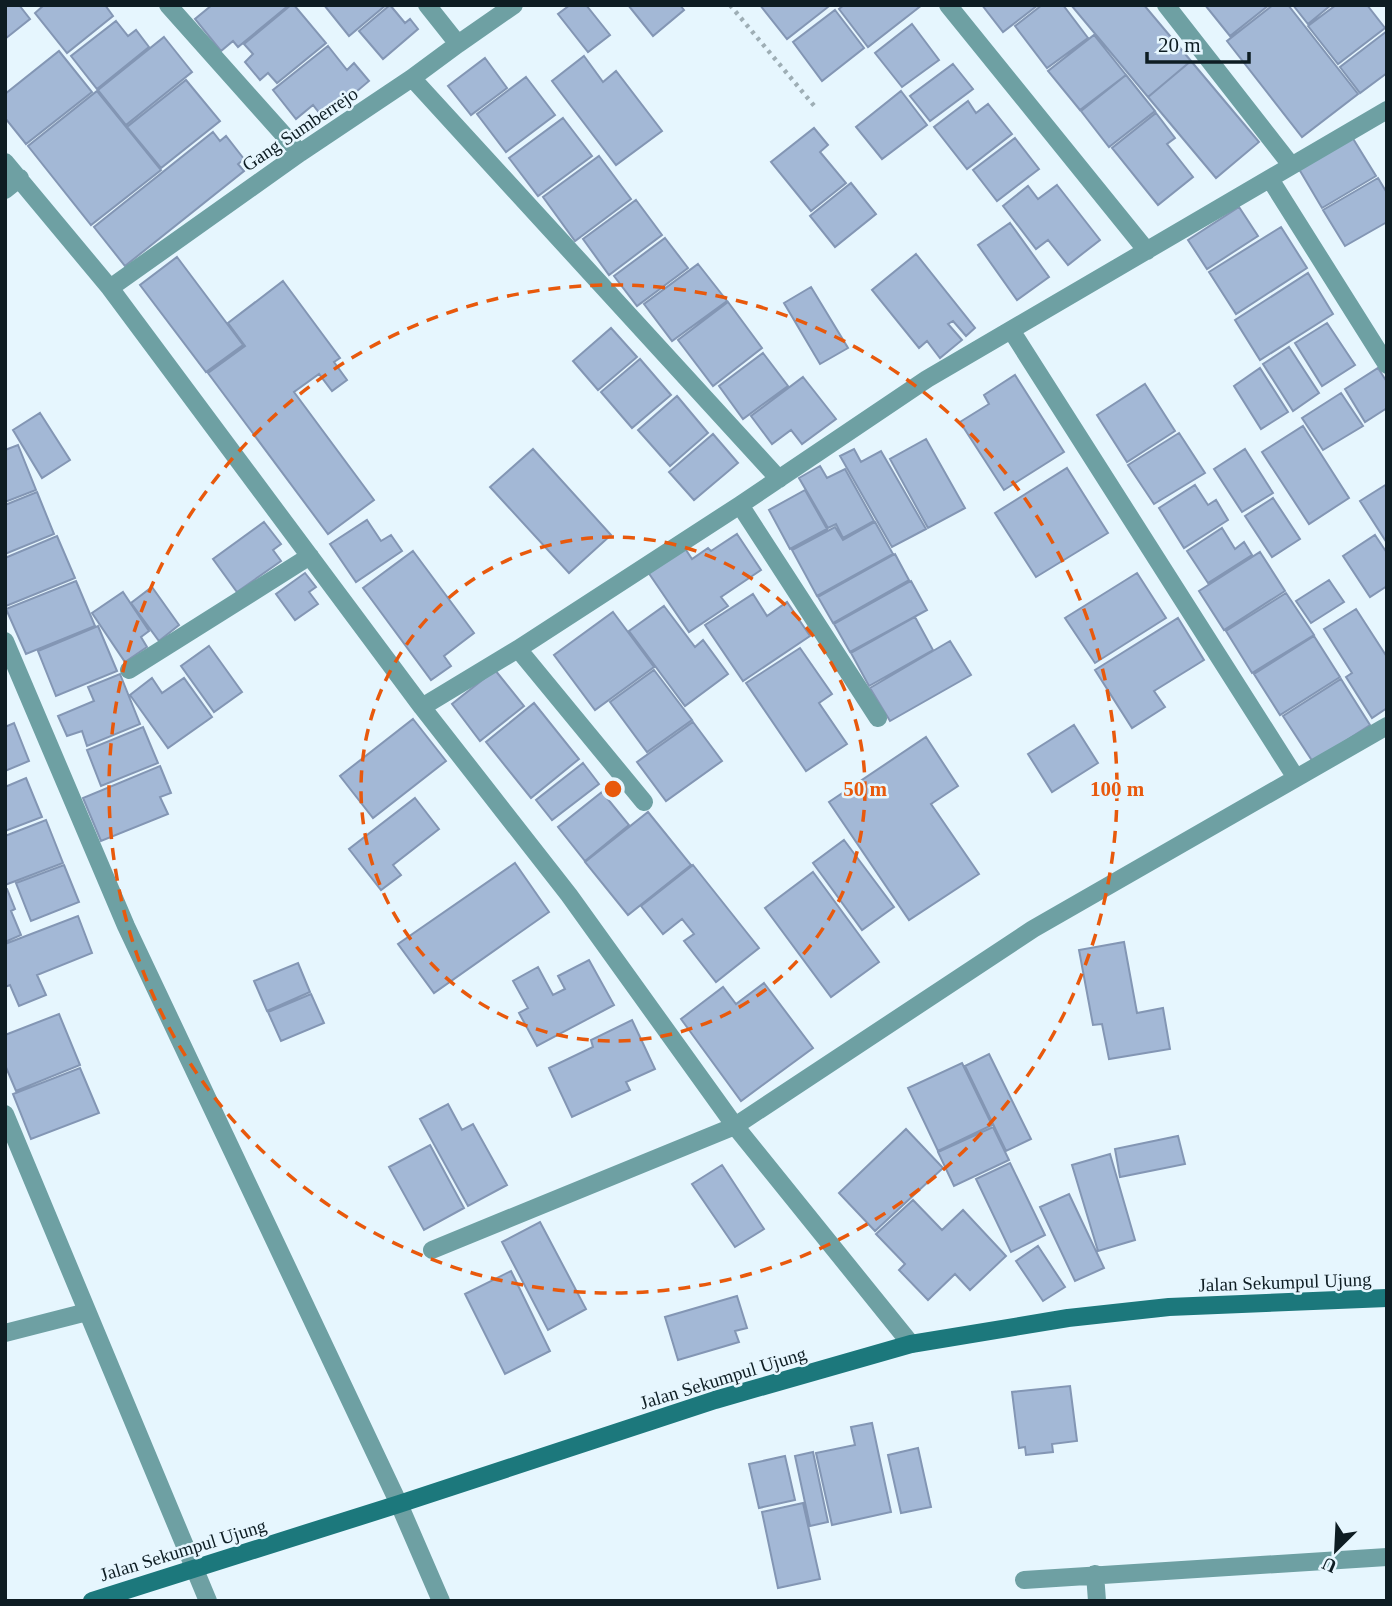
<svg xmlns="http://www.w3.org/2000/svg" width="1392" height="1606" viewBox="0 0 1392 1606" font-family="Georgia,serif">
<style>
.building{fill:#a3b8d6;stroke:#8396b4;stroke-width:2}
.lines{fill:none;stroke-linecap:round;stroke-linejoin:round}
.path{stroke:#9eaeb5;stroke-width:4.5;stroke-dasharray:3.5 5;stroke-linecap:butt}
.street{stroke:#6ea0a3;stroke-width:18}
.secondary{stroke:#1c787c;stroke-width:18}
.ring{fill:none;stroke:#e8590c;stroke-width:3.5;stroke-dasharray:12 9}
.labels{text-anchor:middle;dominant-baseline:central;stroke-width:5;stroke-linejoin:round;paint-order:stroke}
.street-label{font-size:19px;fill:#0e1d23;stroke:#e6f6fe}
.centre{fill:#e8590c;stroke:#e6f6fe;stroke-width:3.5}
.ring-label{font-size:21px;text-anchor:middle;font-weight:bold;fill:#e8590c;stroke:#e6f6fe;stroke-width:5;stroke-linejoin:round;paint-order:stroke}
</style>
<rect width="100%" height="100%" fill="#e6f6fe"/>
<path class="building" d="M5,5H19L30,19L5,39Z
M44,5H105L113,16L67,53L35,13Z
M212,5H289L238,47L233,41L221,51L195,19Z
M291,5H294L326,43L277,83L268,73L260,80L245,62L253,54L244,44Z
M324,5H386L349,36Z
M390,5L405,23L410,19L418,29L383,59L359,31Z
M570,5H586L610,35L588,52L558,14Z
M628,5H680L684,10L653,36Z
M760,5H826L828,7L787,39Z
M844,5H922L868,47L839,9Z
M982,5H1038L1003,32Z
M1042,5H1063L1088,38L1047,68L1015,26Z
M1071,5H1144L1191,61L1148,97Z
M1205,5H1269L1230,36Z
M1273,5H1288L1358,94L1302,137L1227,41Z
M1293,5H1331L1308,24Z
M1336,5H1367L1385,28L1338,64L1308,26Z
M835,10L864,48L822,81L793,42Z
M116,21L128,36L136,30L149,47L97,89L71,56Z
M912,24L939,60L902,87L875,53Z
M1387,31V73L1360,93L1340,67Z
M1094,35L1126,75L1080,110L1048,71Z
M164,37L192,72L126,125L98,90Z
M328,46L347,70L354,63L369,81L324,119L313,105L296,119L273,90Z
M59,51L92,92L26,144L5,118V94Z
M584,56L603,82L616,71L662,131L616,165L552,81Z
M485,58L507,88L471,115L448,86Z
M1191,61L1259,142L1216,178L1148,97Z
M953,64L973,89L930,121L910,96Z
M1126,75L1155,111L1109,147L1081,111Z
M526,77L555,115L506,152L477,114Z
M186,80L220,121L161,168L127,127Z
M97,91L161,170L91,225L28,146Z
M901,91L927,125L882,159L856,127Z
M968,101L976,113L988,104L1012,134L967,169L934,127Z
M1156,113L1175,138L1167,144L1193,177L1158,205L1112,148Z
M563,118L592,156L538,196L509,158Z
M814,128L828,145L820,152L846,183L811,211L771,162Z
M213,132L220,141L226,136L244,159L238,164L244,171L125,266L94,227Z
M1352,137L1376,176L1322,208L1299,169Z
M1015,138L1039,169L997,201L973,170Z
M599,156L631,199L575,241L543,197Z
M1378,178L1387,193V222L1345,246L1323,210Z
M851,183L876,214L835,247L810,216Z
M1057,185L1100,240L1068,265L1048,240L1036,249L1003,206L1028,186L1038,199Z
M636,200L662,235L609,275L583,239Z
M1239,207L1258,236L1207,269L1188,240Z
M1010,223L1049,277L1017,300L978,245Z
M1281,227L1307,268L1236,314L1209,272Z
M665,238L688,268L637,306L614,276Z
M916,254L975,328L966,336L953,321L948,324L962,340L940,358L927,341L919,348L872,290Z
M177,257L243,345L206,372L140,285Z
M698,264L727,301L672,341L644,304Z
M1308,273L1333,314L1260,360L1235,320Z
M283,281L340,358L334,362L347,380L332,391L319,374L294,392L374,500L328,534L208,373L245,346L228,323Z
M811,287L848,348L820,364L784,303Z
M728,302L762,348L713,386L678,340Z
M1327,323L1355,365L1322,386L1295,343Z
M611,328L637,357L598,390L573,361Z
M1289,347L1319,393L1293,411L1263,364Z
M763,353L788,386L743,419L719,386Z
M640,359L671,395L632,428L601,392Z
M1260,368L1288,412L1261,429L1234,386Z
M1378,368L1387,382V408L1365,422L1345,389Z
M1015,375L1064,452L1004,490L960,422L989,404L984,395Z
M803,377L836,419L802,444L791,430L772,444L751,416Z
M1145,384L1175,431L1127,462L1097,415Z
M1341,393L1363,426L1323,450L1302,418Z
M677,396L708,433L670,466L638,430Z
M40,413L70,460L42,478L13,430Z
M1303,426L1349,498L1309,524L1262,452Z
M1179,433L1205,473L1154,504L1128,465Z
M713,434L738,463L694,500L669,472Z
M926,439L965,508L928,528L890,459Z
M18,445L36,490L5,502V450Z
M533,449L611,535L569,573L490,487Z
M854,449L861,462L881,451L926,529L892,547L840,456Z
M1245,449L1273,493L1242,512L1214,469Z
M820,466L827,478L845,469L874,521L843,538L836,524L828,528L799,478Z
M1067,468L1108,533L1036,577L995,513Z
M1387,484V543L1360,501Z
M1195,485L1208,505L1216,500L1228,520L1184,548L1159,508Z
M805,490L827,529L790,549L769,510Z
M37,492L54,534L5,554V505Z
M1273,498L1300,539L1272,557L1245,516Z
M367,520L381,541L391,535L402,551L356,582L330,544Z
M264,522L281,544L273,550L281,561L237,592L213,559Z
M875,522L893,554L817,596L792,550L835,527L843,540Z
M1222,528L1235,549L1244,542L1252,555L1208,583L1187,551Z
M737,534L761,570L721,597L728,606L689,632L648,572L684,547L692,559L708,548L711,551Z
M1375,535L1387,553V586L1370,597L1343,556Z
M57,536L75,578L6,606L5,558Z
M413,551L474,633L444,656L451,666L431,680L363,588Z
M1260,552L1285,591L1224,630L1199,591Z
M895,554L909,580L833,623L818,597Z
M305,573L316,587L309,592L318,604L295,620L276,594Z
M1137,573L1166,618L1095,663L1065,618Z
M1329,580L1344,602L1311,623L1296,601Z
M76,581L95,626L26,654L6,609Z
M911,581L927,610L850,652L834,624Z
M152,587L179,625L159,641L131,603Z
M123,592L149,631L141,637L147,647L125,662L92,613Z
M1286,593L1314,635L1252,673L1226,631Z
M753,594L767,616L787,602L810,636L743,681L705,625Z
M664,606L695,647L703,640L728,674L685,706L629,631Z
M1356,609L1387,657V708L1372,718L1346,677L1352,673L1324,629Z
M613,612L654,667L595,710L554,655Z
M915,617L933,650L869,686L851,653Z
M1178,618L1204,660L1154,691L1165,707L1132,728L1095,670Z
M98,626L117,671L56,696L38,651Z
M1314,636L1340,677L1280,715L1254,674Z
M950,641L971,675L890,721L870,688Z
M209,646L242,692L214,712L181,666Z
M800,648L832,694L819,703L847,744L806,771L746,683Z
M495,670L524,706L480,741L452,704Z
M654,670L692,720L647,752L610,702Z
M120,674L140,724L87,746L82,731L67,736L58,716L94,701L88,687Z
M152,678L162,693L184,678L212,717L168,748L130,695Z
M1341,679L1370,725L1313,762L1283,716Z
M534,703L579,759L531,798L486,742Z
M413,719L446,761L373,818L340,776Z
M693,722L722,761L666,801L637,762Z
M14,723L29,761L5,771V727Z
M1074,725L1098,763L1052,792L1028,754Z
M143,727L158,763L101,786L87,750Z
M926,737L958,786L931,804L979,874L909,920L829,802Z
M583,763L599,784L552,820L536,800Z
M160,766L171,793L160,797L168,814L101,841L83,798Z
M26,778L42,817L5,831V787Z
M602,792L629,825L585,861L558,827Z
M415,798L439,829L393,865L401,875L381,890L349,849Z
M648,812L691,865L628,915L585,862Z
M46,820L63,863L5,885V836Z
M844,840L894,907L862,930L813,863Z
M515,863L549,912L434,993L398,944Z
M64,865L79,902L31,921L16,883Z
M693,865L759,948L716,982L684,941L694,934L682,919L663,934L641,906Z
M813,872L879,962L831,997L765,908Z
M5,889H7L15,909L11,911L21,935L5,942Z
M78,916L92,953L37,975L46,995L19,1006L10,985L5,987V944Z
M1124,942L1137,1013L1163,1008L1170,1049L1109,1059L1102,1024L1093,1025L1079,950Z
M589,960L614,1005L537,1046L519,1013L528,1008L513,981L538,967L553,995L565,989L558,976Z
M298,963L310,992L267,1011L254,981Z
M764,983L813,1048L741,1101L681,1019L723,987L736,1004Z
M311,994L324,1023L281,1041L268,1012Z
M59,1014L80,1065L16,1091L5,1065V1035Z
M632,1020L655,1069L626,1082L630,1090L572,1117L549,1068L593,1047L591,1040Z
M989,1054L1031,1139L1006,1151L965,1066Z
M962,1063L992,1125L938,1151L908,1088Z
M80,1068L99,1113L31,1139L13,1094Z
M448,1104L462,1130L473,1124L507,1185L468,1206L420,1119Z
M993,1127L1009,1160L954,1186L938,1152Z
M906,1129L943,1168L875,1231L839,1193Z
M1178,1136L1185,1164L1120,1177L1115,1149Z
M430,1145L464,1208L424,1230L389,1167Z
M1110,1154L1135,1240L1098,1251L1072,1165Z
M1010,1163L1045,1235L1011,1252L976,1179Z
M722,1165L764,1229L735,1247L692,1184Z
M1069,1194L1104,1268L1075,1281L1040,1207Z
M913,1200L942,1230L963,1210L1006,1256L970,1290L955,1274L928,1300L899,1270L905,1264L876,1234Z
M540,1222L586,1309L548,1330L502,1242Z
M1038,1246L1065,1287L1043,1301L1016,1261Z
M511,1271L550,1351L505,1374L465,1294Z
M737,1296L747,1328L735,1331L739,1342L678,1360L665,1317Z
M1070,1386L1077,1441L1052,1444L1053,1452L1026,1455L1025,1447L1019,1448L1012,1392Z
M872,1423L891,1512L832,1525L816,1453L855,1445L851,1427Z
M918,1448L931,1507L901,1513L888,1455Z
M813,1452L828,1522L810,1526L795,1456Z
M785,1456L795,1500L759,1508L749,1464Z
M803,1503L820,1579L778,1588L762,1512Z"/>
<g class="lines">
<path class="path" d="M730,5L816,108"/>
<path class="street" d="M168,5L300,153
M427,5L458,44
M948,5L1147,251
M1166,5L1291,165
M412,78L779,479
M5,162L110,288L422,707L569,895L735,1126L911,1344
M1270,179L1387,365
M5,190L20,178
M110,288L300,153L412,78L458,44L514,5
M1011,330L1296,778
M740,505L878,718
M5,641L126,926L399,1504L441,1601
M518,649L644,802
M129,670L310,556
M422,707L518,649L740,505L927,379L1387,110
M5,1114L208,1601
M432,1250L735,1126L1033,929L1387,726
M5,1333L87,1312
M1095,1574L1097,1601
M1024,1580L1387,1557"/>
<path class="secondary" d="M92,1601L399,1504L715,1400L911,1344L1068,1318L1169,1307L1387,1298"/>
</g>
<g class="ring">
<circle cx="613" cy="789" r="252"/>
<circle cx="613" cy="789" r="504"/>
</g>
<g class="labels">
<g class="street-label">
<text transform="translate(300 129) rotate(-34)">Gang Sumberrejo</text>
<text transform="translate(1285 1282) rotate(-2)">Jalan Sekumpul Ujung</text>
<text transform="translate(723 1378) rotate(-17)">Jalan Sekumpul Ujung</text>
<text transform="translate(183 1550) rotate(-17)">Jalan Sekumpul Ujung</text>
</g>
</g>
<circle cx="613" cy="789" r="10" class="centre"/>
<g class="ring-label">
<text x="865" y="796">50 m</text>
<text x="1117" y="796">100 m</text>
</g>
<rect width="1392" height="1606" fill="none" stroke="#0e1d23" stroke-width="14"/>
<g transform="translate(1336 1550) rotate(204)" stroke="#e6f6fe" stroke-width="5" paint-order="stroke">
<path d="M0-5L12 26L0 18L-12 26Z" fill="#0e1d23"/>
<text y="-10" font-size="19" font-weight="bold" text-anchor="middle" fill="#0e1d23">U</text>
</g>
<path d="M1147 52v10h102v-10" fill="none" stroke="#0e1d23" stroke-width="3.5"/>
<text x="1158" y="52" font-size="21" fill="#0e1d23" stroke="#e6f6fe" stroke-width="5" paint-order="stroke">20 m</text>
</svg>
